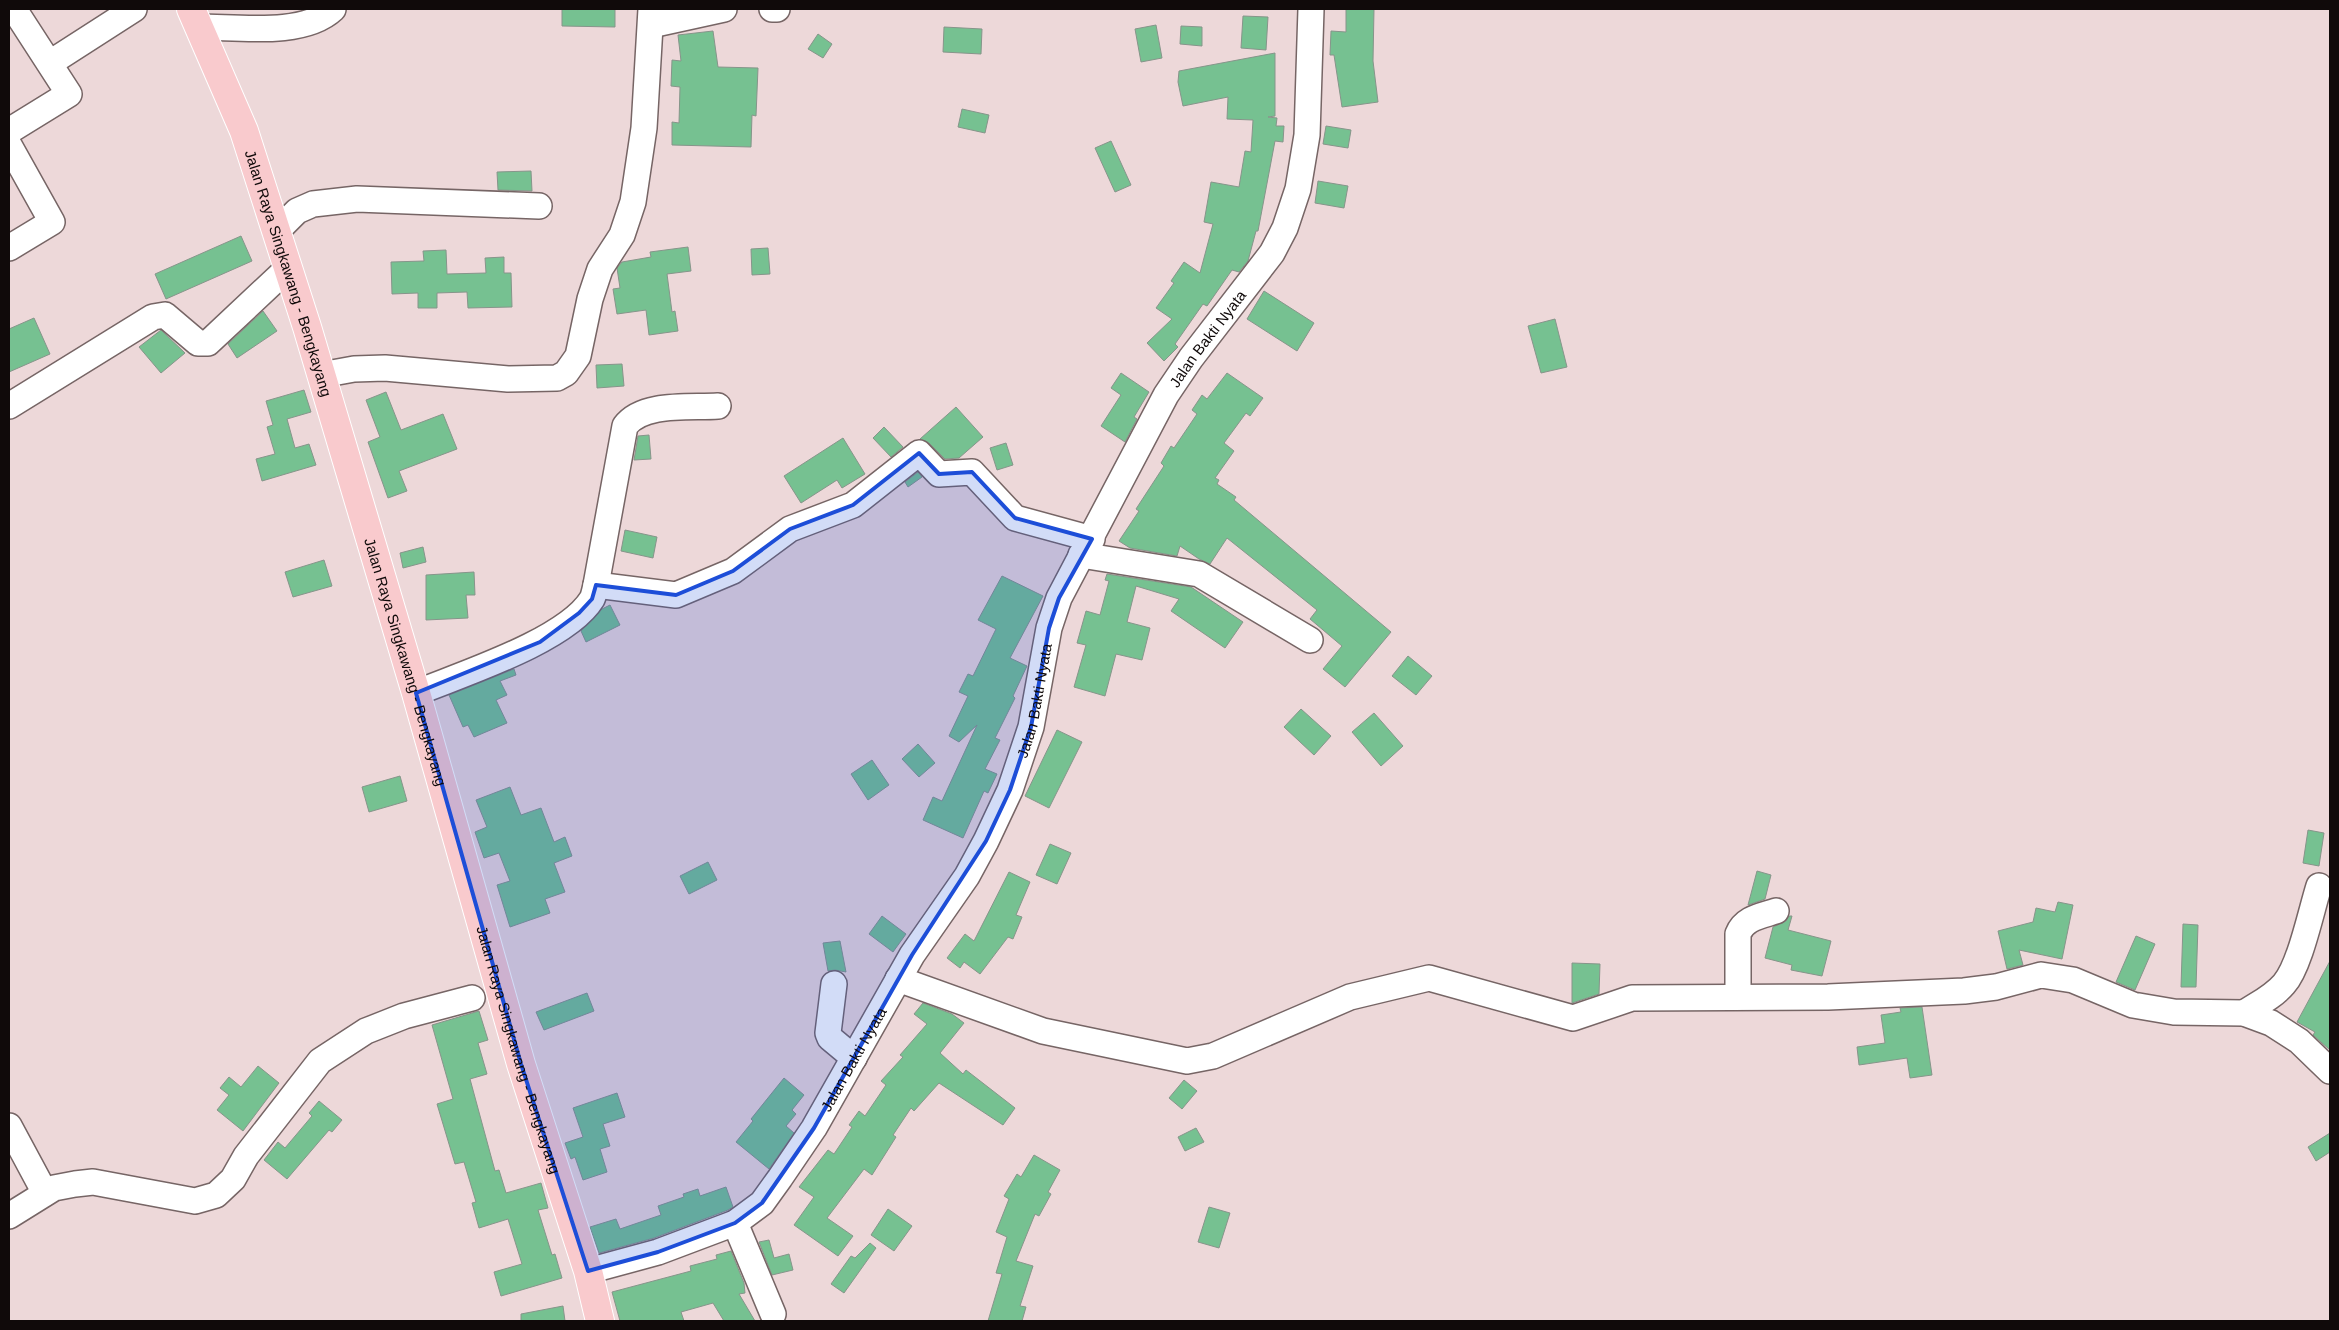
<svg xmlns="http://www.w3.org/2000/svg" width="2339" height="1330" viewBox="0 0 2339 1330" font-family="Helvetica,sans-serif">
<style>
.building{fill:#76c191;stroke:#86958a}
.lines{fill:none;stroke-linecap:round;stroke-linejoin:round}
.minor-casing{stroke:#766565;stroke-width:28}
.major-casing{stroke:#fff;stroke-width:30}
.minor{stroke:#fff;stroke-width:25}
.major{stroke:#f9cacd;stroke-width:28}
.marked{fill:#1d4ed8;fill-opacity:0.2;stroke:#1d4ed8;stroke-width:4;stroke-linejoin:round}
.labels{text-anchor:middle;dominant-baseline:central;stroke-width:4;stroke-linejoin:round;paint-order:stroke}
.street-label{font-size:15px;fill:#100a0a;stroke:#fae6e6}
</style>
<rect width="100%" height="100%" fill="#edd8d9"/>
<path class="building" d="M562,9H615V27L562,26Z
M1346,9H1374L1373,61L1378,102L1342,107L1334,55H1330L1331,31L1346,32Z
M1243,16L1268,17L1266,50L1241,48Z
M1156,25L1162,58L1141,62L1135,29Z
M1181,26L1202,27V46L1180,44Z
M944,27L982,29L981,54L943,52Z
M713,31L718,67L758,68L756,116L752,115L751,147L672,145V122L679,123L680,87L671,86L672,60L681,61L678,35Z
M818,34L832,44L823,58L808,49Z
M1275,53V116L1268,117L1277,118L1276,126H1284L1283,142L1275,141L1258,231H1256L1248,261L1239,272L1232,270L1207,306L1203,304L1175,344L1178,347L1164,361L1147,343L1172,319L1156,308L1174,283L1171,281L1184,262L1200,273L1213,224L1204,222L1211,182L1239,187L1245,151L1251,152L1253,120L1227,119L1228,97L1183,106L1178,82L1179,71Z
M962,109L989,115L985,133L958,127Z
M1326,126L1351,130L1348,148L1323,144Z
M1111,141L1131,185L1115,192L1095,148Z
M531,171L532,191L498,190L497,172Z
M1318,181L1348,186L1344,208L1315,203Z
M241,236L252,261L166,299L155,274Z
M688,247L691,271L667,274L672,312L675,311L678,331L649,335L646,310L617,314L613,289L620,288L617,268L622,262L651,257L650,252Z
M768,248L770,274L752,275L751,249Z
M446,250L447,274L486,273L485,258L504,257V273H511L512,307L468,308L467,292L437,293V308H418V293L392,294L391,262L424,261L423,251Z
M1264,291L1314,323L1297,351L1247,319Z
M263,311L277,331L237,358L228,344Z
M34,318L50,354L9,372V329Z
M1555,319L1567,367L1541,373L1528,326Z
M161,330L185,353L161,373L139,347Z
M622,364L624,386L597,388L596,365Z
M1121,373L1149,392L1134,417L1137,419L1125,442L1101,426L1121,395L1111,388Z
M1227,373L1263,398L1250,416L1246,413L1224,443L1234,451L1215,478L1219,480L1217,484L1236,497L1234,500L1391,632L1345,687L1323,669L1342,646L1310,619L1317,610L1227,538L1210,564L1199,559L1180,546L1177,556L1130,548L1119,541L1139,511L1136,509L1164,466L1161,463L1171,446L1174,448L1197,414L1192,410L1202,395L1207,399Z
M304,390L311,412L287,419L295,448L309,444L316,465L262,481L256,459L275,454L267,427L273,425L266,401Z
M386,392L401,430L443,414L457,449L399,471L407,491L388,498L368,442L380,437L366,400Z
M956,407L983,437L959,458L945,459L929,443L920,439Z
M884,427L903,447L891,457L873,438Z
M649,435L651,459L634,460L638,436Z
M843,438L865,474L842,488L837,480L801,503L784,476Z
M1006,443L1013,465L997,470L990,448Z
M918,472L922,477L908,487L905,482Z
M625,530L657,537L653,558L621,551Z
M423,547L426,562L403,568L400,553Z
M324,560L332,586L293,597L285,572Z
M474,572L475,595H466L468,618L426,620V575Z
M1107,574L1191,587L1243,622L1225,648L1171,611L1179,599L1136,586L1127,622L1150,628L1142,660L1116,654L1105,696L1074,687L1086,645L1077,643L1086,611L1100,615L1109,581L1105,580Z
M1002,576L1043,596L1010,658L1027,666L1013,696L1015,698L995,738L1000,740L985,769L997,774L988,793L984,791L963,838L923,820L933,797L942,801L977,725L959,742L949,736L968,696L959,692L968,674L973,676L996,629L978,620Z
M610,605L620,625L586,642L581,631L602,609Z
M1408,656L1432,676L1416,695L1392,676Z
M514,669L516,675L500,681L507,695L496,700L507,723L474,737L468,725L463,727L449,695Z
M1301,709L1331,736L1314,755L1284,727Z
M1374,713L1403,746L1381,766L1352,732Z
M1057,730L1082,742L1049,808L1025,796Z
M918,744L935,763L919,777L902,759Z
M872,760L889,785L868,800L851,774Z
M400,776L407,801L369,812L362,787Z
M510,787L521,815L541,808L554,842L565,837L572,856L554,863L565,892L545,899L550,913L510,927L497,885L510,881L499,853L484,858L475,832L487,827L476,800Z
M2308,830L2324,833L2319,866L2303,863Z
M1050,844L1071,853L1057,884L1036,875Z
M708,862L717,880L689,894L680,876Z
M1757,871L1771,875L1765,899L1748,905Z
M1009,872L1030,882L1016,915L1022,917L1013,939L1008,937L980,974L964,962L960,968L947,958L965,934L974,941Z
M2058,902L2073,905L2062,959L2019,950L2023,965L2007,969L1998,931L2033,922L2036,908L2055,912Z
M882,916L906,934L893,952L869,934Z
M1789,916H1792L1788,930L1831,941L1822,976L1791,970L1792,965L1765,958L1773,927L1786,921Z
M2183,924L2198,925L2196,987H2181Z
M2136,936L2155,944L2135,990L2116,982Z
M840,941L846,972L835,970L828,971L823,943Z
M2330,961V1050L2313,1035L2315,1032L2297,1022Z
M1572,963L1600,964L1599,994L1572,1003Z
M587,993L594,1011L544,1030L536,1012Z
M923,1003L952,1014L964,1023L940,1053L963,1074L966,1070L1015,1108L1003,1125L939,1083L914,1111L911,1108L893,1135L896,1137L872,1175L864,1169L827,1218L853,1236L838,1256L794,1225L814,1197L799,1187L828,1150L834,1154L852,1127L849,1125L859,1111L865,1116L886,1085L881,1081L903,1057L900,1055L927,1024L914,1014Z
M1922,1007L1932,1075L1910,1078L1907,1058L1859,1065L1857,1047L1885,1043L1881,1015L1901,1012L1900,1008Z
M479,1011L488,1040L478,1043L487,1074L470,1079L495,1171L499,1170L506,1193L541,1183L548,1208L538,1210L552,1255L555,1254L562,1278L501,1296L494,1272L522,1264L508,1219L479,1228L472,1203L476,1202L464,1162L455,1164L437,1104L453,1099L432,1025Z
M258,1066L279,1083L243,1131L217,1110L229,1095L220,1088L229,1077L241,1087Z
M784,1078L804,1095L792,1110L796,1114L786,1126L794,1133L769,1169L736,1142L753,1121L751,1119Z
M1184,1080L1197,1091L1182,1109L1169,1098Z
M617,1093L625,1117L603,1124L610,1146L600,1149L607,1172L583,1180L575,1157L571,1159L565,1143L583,1137L573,1108Z
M319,1101L342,1120L332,1132L329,1130L287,1179L264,1160L278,1142L285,1148L312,1116L309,1113Z
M1196,1128L1204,1142L1185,1151L1178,1137Z
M2330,1133V1152L2316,1161L2308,1147Z
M1034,1155L1060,1170L1048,1192L1051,1194L1039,1216L1035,1214L1016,1261L1033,1266L1020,1306L1026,1307L1022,1321H988L1002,1274L996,1273L1007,1237L996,1232L1009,1199L1004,1196L1017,1174L1021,1177Z
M726,1187L733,1207L728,1210L654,1238L599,1253L590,1227L616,1219L620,1229L661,1215L658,1206L684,1197L683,1194L698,1189L700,1196Z
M1209,1207L1230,1213L1219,1248L1198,1242Z
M888,1209L912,1226L894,1251L871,1235Z
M769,1240L774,1258L789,1254L793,1270L772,1275L759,1242Z
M870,1243L876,1248L844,1293L831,1284L851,1256L855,1258Z
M731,1251L744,1283L745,1293L739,1294L755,1321H724L713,1303L681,1312L684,1321H620L612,1292L691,1271L690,1266L717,1259L716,1255Z
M563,1306L565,1321H521V1314Z"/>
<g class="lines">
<defs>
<g id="minor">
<path d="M772,9H777"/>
<path d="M651,25L724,9"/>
<path d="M199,27C238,27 303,37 333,9"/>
<path d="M50,63L134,9"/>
<path d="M9,131L69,94L14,9"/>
<path d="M9,145L52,222L9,248"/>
<path d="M276,232L297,211L313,204L357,199L539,206"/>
<path d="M321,375L354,369L385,368L508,379L557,378L566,373L578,356L590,299L600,269L622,235L633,202L644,128L651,9"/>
<path d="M9,406L153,317L165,315L198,343H208L288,268"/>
<path d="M1081,555L1199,574L1310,640"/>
<path d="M596,585L676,595L733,571L790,529L853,505L919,453L939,474L972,472L1015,518L1092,539"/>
<path d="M416,693C462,674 566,641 592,599C594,595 595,589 596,585L625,426C643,402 690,408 718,406"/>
<path d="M898,979L1043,1031L1187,1061L1213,1056L1350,997L1429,978L1573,1018L1632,998L1828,997L1964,991L1996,987L2041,975L2073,980L2133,1005L2174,1012L2244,1013L2271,1023L2299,1041L2330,1071"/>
<path d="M834,984L828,1033L830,1038L854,1058"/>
<path d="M1738,997V934C1744,918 1761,916 1776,911"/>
<path d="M2244,1013C2258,1004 2273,997 2284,984C2300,966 2311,911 2319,886"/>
<path d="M9,1126L45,1193"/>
<path d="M9,1216L54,1188L75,1184L93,1182L195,1201L216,1195L233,1179L246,1156L320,1061L366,1031L404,1016L472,998"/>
<path d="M735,1223L773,1314"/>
<path id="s1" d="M588,1271L658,1252L735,1223L762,1203L780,1178L814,1128L912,955L967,876L986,841L1010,790L1031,727L1049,628L1059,598L1166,395L1191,358L1272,253L1285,228L1298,189L1307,135L1311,9"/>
</g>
<g id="major">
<path id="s2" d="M191,9L244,131L307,327L416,693L521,1064L588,1271L600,1321"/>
</g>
</defs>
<use href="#minor" class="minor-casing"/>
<use href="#major" class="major-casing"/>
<use href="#minor" class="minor"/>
<use href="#major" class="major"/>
</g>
<path class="marked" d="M919,453L939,474L972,472L1015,518L1092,539L1059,598L1049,628L1031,727L1010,790L986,841L912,955L814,1128L762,1203L735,1223L658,1252L588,1271L521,1064L416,693L540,642L579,613L592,599L596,585L676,595L733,571L790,529L853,505Z"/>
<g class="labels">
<g class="street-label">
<text stroke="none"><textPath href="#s2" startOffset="282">Jalan Raya Singkawang - Bengkayang</textPath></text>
<text stroke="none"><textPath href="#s1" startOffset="1169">Jalan Bakti Nyata</textPath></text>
<text stroke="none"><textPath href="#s2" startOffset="688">Jalan Raya Singkawang - Bengkayang</textPath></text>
<text stroke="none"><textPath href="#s1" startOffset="764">Jalan Bakti Nyata</textPath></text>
<text stroke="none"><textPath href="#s2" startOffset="1092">Jalan Raya Singkawang - Bengkayang</textPath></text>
<text stroke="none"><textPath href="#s1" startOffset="359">Jalan Bakti Nyata</textPath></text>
</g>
</g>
<rect width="2339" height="1330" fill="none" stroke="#100a0a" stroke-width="20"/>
</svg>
